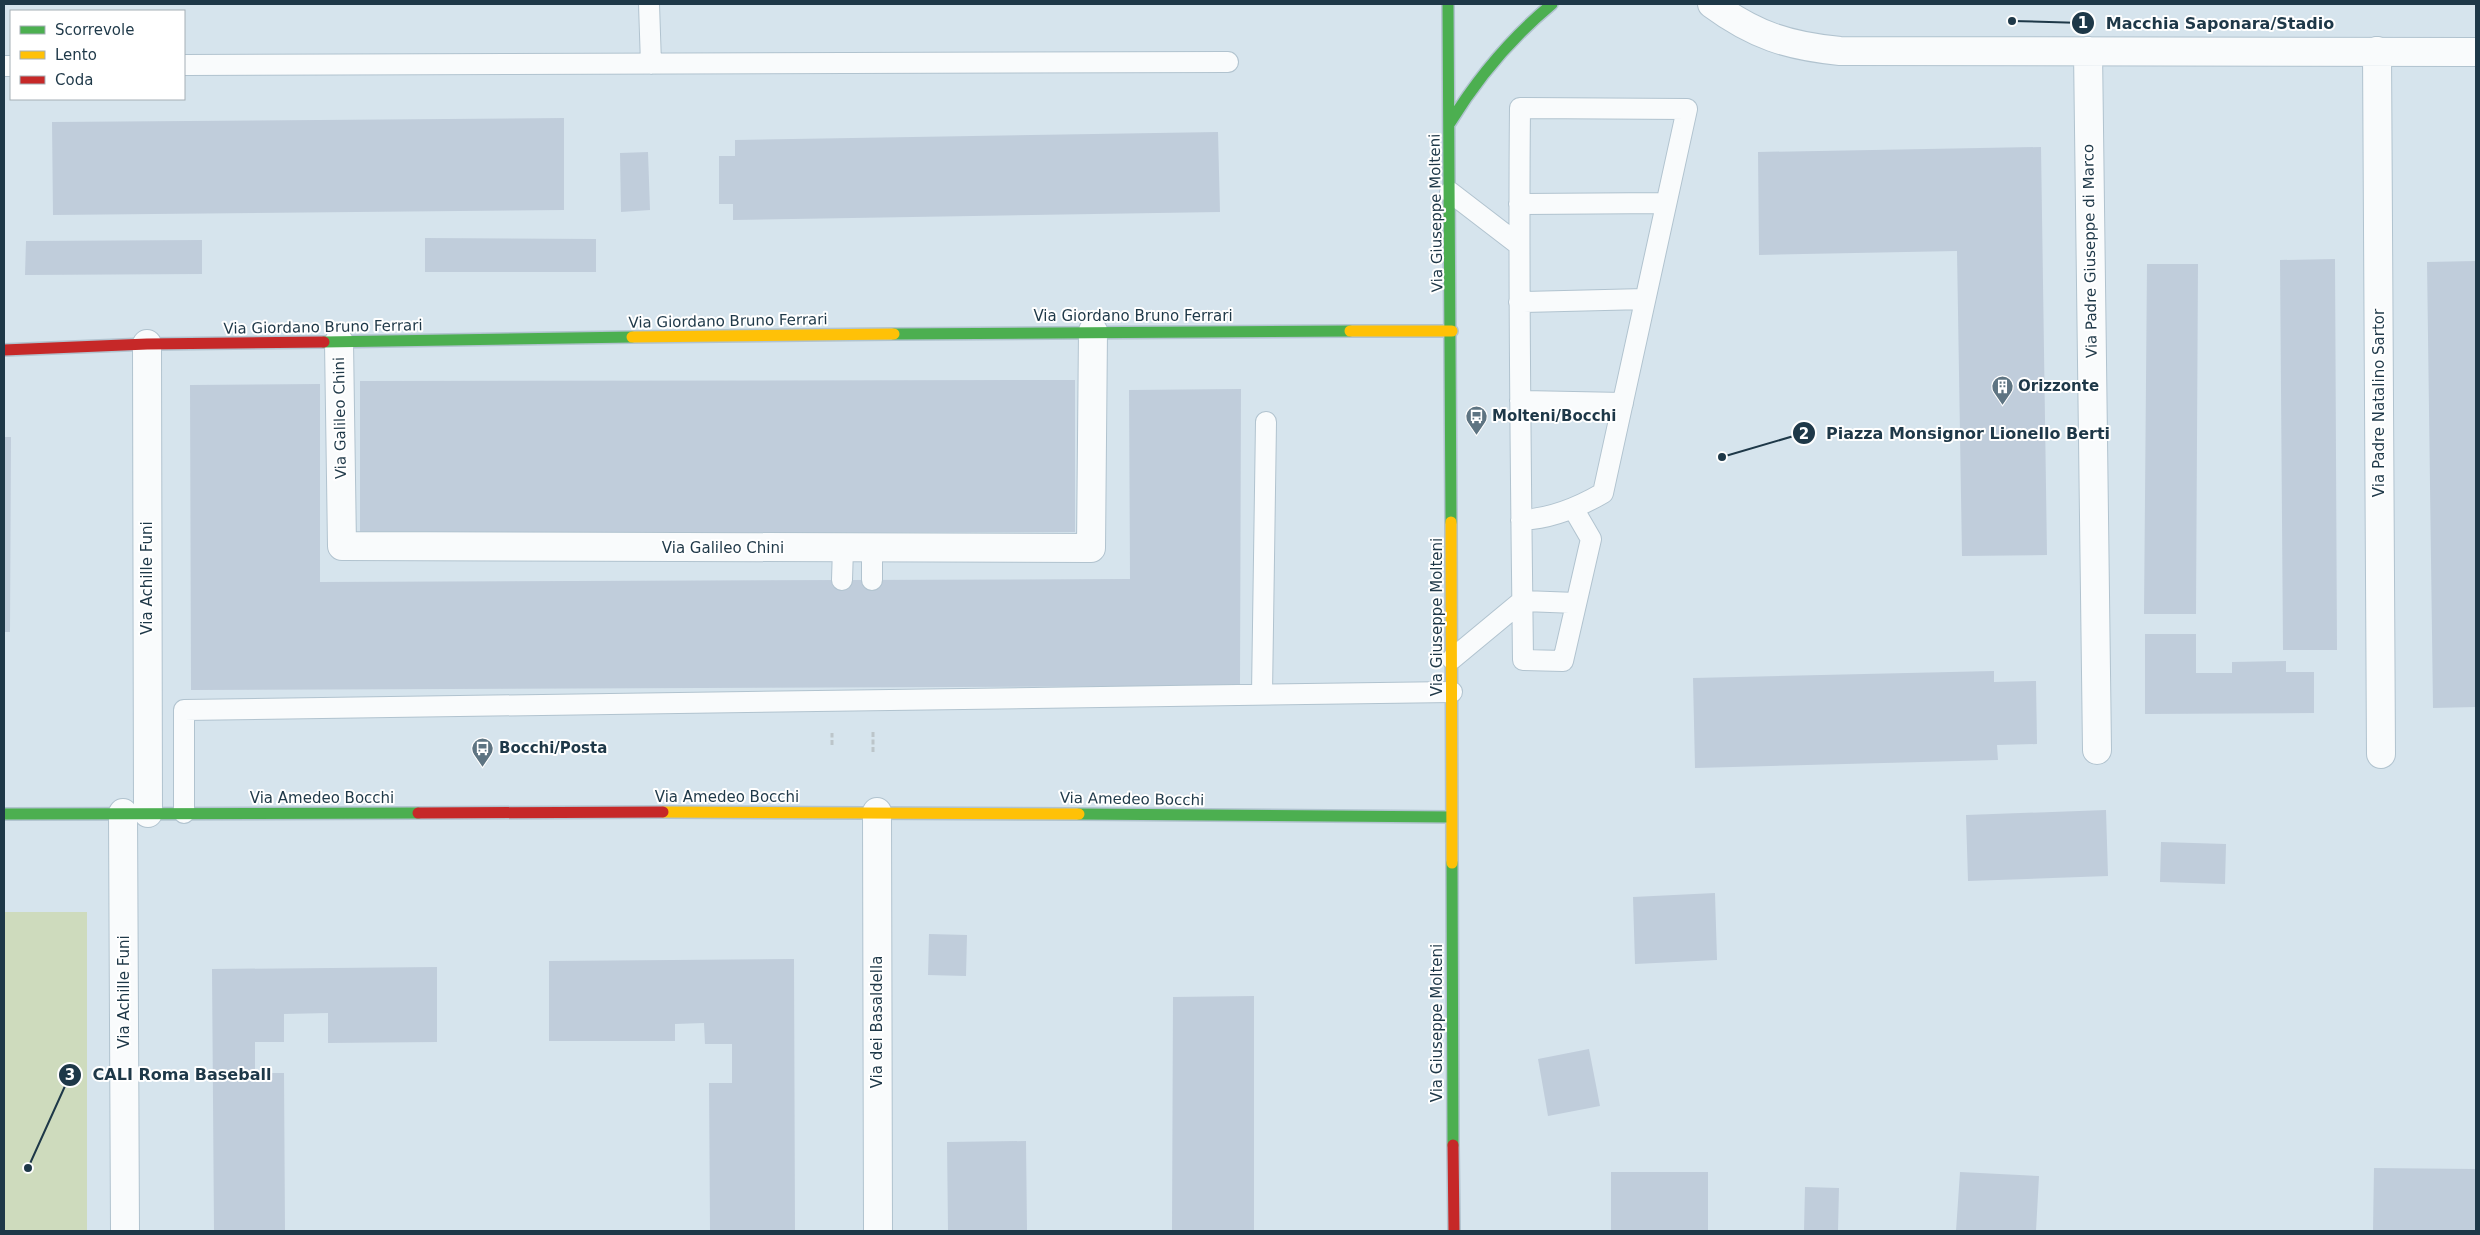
<svg xmlns="http://www.w3.org/2000/svg" width="2480" height="1235" viewBox="0 0 2480 1235" font-family="'DejaVu Sans',sans-serif">
<style>
.green{fill:#cedbbd}
.building{fill:#c0cddb}
.lines{fill:none;stroke-linecap:round;stroke-linejoin:round}
.lane-casing{stroke:#b1c3cf;stroke-width:22}
.street-casing{stroke:#b1c3cf;stroke-width:30}
.fast-casing{stroke:#b1c3cf;stroke-width:14}
.slow-casing{stroke:#b1c3cf;stroke-width:14}
.jam-casing{stroke:#b1c3cf;stroke-width:14}
.path{stroke:#bcc5ca;stroke-width:3;stroke-dasharray:5 2.5;stroke-linecap:butt}
.lane{stroke:#f9fbfc;stroke-width:20}
.street{stroke:#f9fbfc;stroke-width:28}
.fast{stroke:#4caf50;stroke-width:11}
.slow{stroke:#ffc107;stroke-width:11}
.jam{stroke:#c62828;stroke-width:11}
.labels{text-anchor:middle;dominant-baseline:central;stroke-width:4;stroke-linejoin:round;paint-order:stroke}
.street-label{font-size:15px;fill:#1e3848;stroke:#fff}
.poi-label{font-size:15px;font-weight:bold;fill:#1e3848;stroke:#fff;text-anchor:start}
.leader{fill:none;stroke:#1e3848;stroke-width:2}
.callout-dot{fill:#1e3848;stroke:#fff;stroke-width:2}
.mark-label{font-size:15px;text-anchor:middle;font-weight:bold;fill:#fff}
.callout-label{font-size:16px;text-anchor:middle;font-weight:bold;fill:#1e3848;stroke:#fff;stroke-width:4;stroke-linejoin:round;paint-order:stroke}
</style>
<rect width="100%" height="100%" fill="#d6e4ed"/>
<path class="green" d="M4,912H87V1231H4Z"/>
<path class="building" d="M564,118V210L53,215L52,122Z
M1218,132L1220,212L733,220V204H719V156H735V140Z
M2041,147L2047,555L1962,556L1957,251L1759,255L1758,152Z
M648,152L650,210L621,212L620,153Z
M425,238L596,239V272H425Z
M202,240V274L25,275L26,241Z
M2335,259L2337,650H2283L2280,260Z
M2476,261V707L2433,708L2427,262Z
M2147,264H2198L2196,614H2144Z
M1075,380V532L360,534V381Z
M320,384V582L1130,579L1129,390L1241,389L1240,686L191,690L190,385Z
M4,437H11L10,632H4Z
M2145,634H2196V673H2232V662L2286,661V672H2314V713L2145,714Z
M1994,671V682L2036,681L2037,744L1997,745L1998,760L1695,768L1693,678Z
M2106,810L2108,876L1968,881L1966,815Z
M2161,842L2226,844L2225,884L2160,882Z
M1715,893L1717,960L1635,964L1633,897Z
M929,934L967,935L966,976L928,975Z
M794,959L795,1231H710L709,1083H732V1044H705L704,1023L675,1024V1041H549V961Z
M437,967V1042L328,1043V1013L284,1014V1042H255V1073H284L285,1231H214L212,969Z
M1254,996V1231H1172L1173,997Z
M1589,1049L1600,1106L1548,1116L1538,1059Z
M1026,1141L1027,1231H948L947,1142Z
M2374,1168L2476,1169V1231H2373Z
M1611,1172H1708V1231H1611Z
M1960,1172L2039,1176L2036,1231H1956Z
M1805,1187L1839,1188L1838,1231H1804Z"/>
<g class="lines">
<defs>
<path id="lane" d="M649,4L651,64
M184,65L1228,62
M4,66H11
M1450,192L1519,245
M1519,204L1666,203
M1519,302L1645,299
M1520,401L1623,403
M1521,520C1550,519 1579,507 1603,493L1687,109L1520,108C1518,292 1521,476 1523,660L1563,661L1591,539L1573,508
M842,580L843,548
M872,580V548
M1452,659L1522,601L1576,603
M1262,694L1266,422
M184,813V710L1452,692"/>
<path id="street" d="M1712,4C1754,35 1788,46 1840,51L2476,52
M2088,51L2097,750
M2377,51L2381,754
M339,342L342,546L1091,548L1093,331
M147,344L148,813
M877,812L878,1231
M123,813L125,1231"/>
<path id="fast" d="M1448,4L1451,522
M1450,123C1478,77 1511,38 1552,4
M894,334L1350,331
M324,342L632,337
M4,814L418,813
M1079,814L1451,817
M1452,863L1453,1145"/>
<path id="slow" d="M1350,331H1452
M632,337L894,334
M1451,522L1452,863
M663,812L1079,814"/>
<path id="jam" d="M4,350L147,344L324,342
M418,813L663,812
M1453,1145L1454,1231"/>
</defs>
<use href="#lane" class="lane-casing"/>
<use href="#street" class="street-casing"/>
<use href="#fast" class="fast-casing"/>
<use href="#slow" class="slow-casing"/>
<use href="#jam" class="jam-casing"/>
<path class="path" d="M873,732V752
M832,745V733"/>
<use href="#lane" class="lane"/>
<use href="#street" class="street"/>
<use href="#fast" class="fast"/>
<use href="#slow" class="slow"/>
<use href="#jam" class="jam"/>
</g>
<defs>
<symbol id="building-pin" viewBox="-11 -11 22 30"><path d="M0 17L-7.5 6A9.5 9.5 0 1 1 7.5 6Z" fill="#5e7482" stroke="#fff"/><path d="M-4-6H4V6H1V3H-1V6H-4ZM-2.5-4.3h1.7v1.8h-1.7ZM.8-4.3h1.7v1.8H.8ZM-2.5-1h1.7V.8h-1.7ZM.8-1h1.7V.8H.8Z" fill="#fff"/></symbol>
<symbol id="bus-pin" viewBox="-11 -11 22 30"><path d="M0 17L-7.5 6A9.5 9.5 0 1 1 7.5 6Z" fill="#5e7482" stroke="#fff"/><path d="M-5-6H5V4H4V6H2V4H-2V6H-4V4H-5ZM-3.5-4V0h7V-4ZM-3.5 1.2v1.5H-2V1.2ZM2 1.2v1.5H3.5V1.2Z" fill="#fff"/></symbol>
</defs>
<g fill-rule="evenodd">
<use href="#building-pin" x="1990" y="374" width="25" height="34"/>
<use href="#bus-pin" x="1464" y="404" width="25" height="34"/>
<use href="#bus-pin" x="470" y="736" width="25" height="34"/>
</g>
<g class="labels">
<g class="street-label">
<text transform="translate(1436 213) rotate(-91)">Via Giuseppe Molteni</text>
<text transform="translate(2090 251) rotate(-91)">Via Padre Giuseppe di Marco</text>
<text x="1133" y="316">Via Giordano Bruno Ferrari</text>
<text transform="translate(728 321) rotate(-1)">Via Giordano Bruno Ferrari</text>
<text transform="translate(323 327) rotate(-1)">Via Giordano Bruno Ferrari</text>
<text transform="translate(2379 403) rotate(-90)">Via Padre Natalino Sartor</text>
<text transform="translate(340 418) rotate(-91)">Via Galileo Chini</text>
<text x="723" y="548">Via Galileo Chini</text>
<text transform="translate(147 578) rotate(-90)">Via Achille Funi</text>
<text transform="translate(1437 617) rotate(-90)">Via Giuseppe Molteni</text>
<text x="727" y="797">Via Amedeo Bocchi</text>
<text x="322" y="798">Via Amedeo Bocchi</text>
<text transform="translate(1132 799) rotate(1)">Via Amedeo Bocchi</text>
<text transform="translate(124 992) rotate(-90)">Via Achille Funi</text>
<text transform="translate(877 1022) rotate(-90)">Via dei Basaldella</text>
<text transform="translate(1437 1023) rotate(-90)">Via Giuseppe Molteni</text>
</g>
<g class="poi-label">
<text x="2018" y="386">Orizzonte</text>
<text x="1492" y="416">Molteni/Bocchi</text>
<text x="499" y="748">Bocchi/Posta</text>
</g>
</g>
<path class="leader" d="M2012 21L2083 23M1722 457L1804 433M28 1168L70 1075"/>
<g class="callout-dot">
<circle cx="2012" cy="21" r="5"/>
<circle cx="1722" cy="457" r="5"/>
<circle cx="28" cy="1168" r="5"/>
<circle cx="2083" cy="23" r="12"/>
<circle cx="1804" cy="433" r="12"/>
<circle cx="70" cy="1075" r="12"/>
</g>
<g class="mark-label">
<text x="2083" y="28">1</text>
<text x="1804" y="439">2</text>
<text x="70" y="1080">3</text>
</g>
<g class="callout-label">
<text x="2220" y="29">Macchia Saponara/Stadio</text>
<text x="1968" y="439">Piazza Monsignor Lionello Berti</text>
<text x="182" y="1080">CALI Roma Baseball</text>
</g>
<rect width="2480" height="1235" fill="none" stroke="#1e3848" stroke-width="10"/>
<rect x="10" y="10" width="175" height="90" fill="#ffffff" stroke="#a5afb6"/>
<rect x="20" y="26" width="25" height="8" fill="#4caf50" stroke="#a5afb6"/>
<text x="55" y="35" font-size="15" fill="#1e3848">Scorrevole</text>
<rect x="20" y="51" width="25" height="8" fill="#ffc107" stroke="#a5afb6"/>
<text x="55" y="60" font-size="15" fill="#1e3848">Lento</text>
<rect x="20" y="76" width="25" height="8" fill="#c62828" stroke="#a5afb6"/>
<text x="55" y="85" font-size="15" fill="#1e3848">Coda</text>
</svg>
